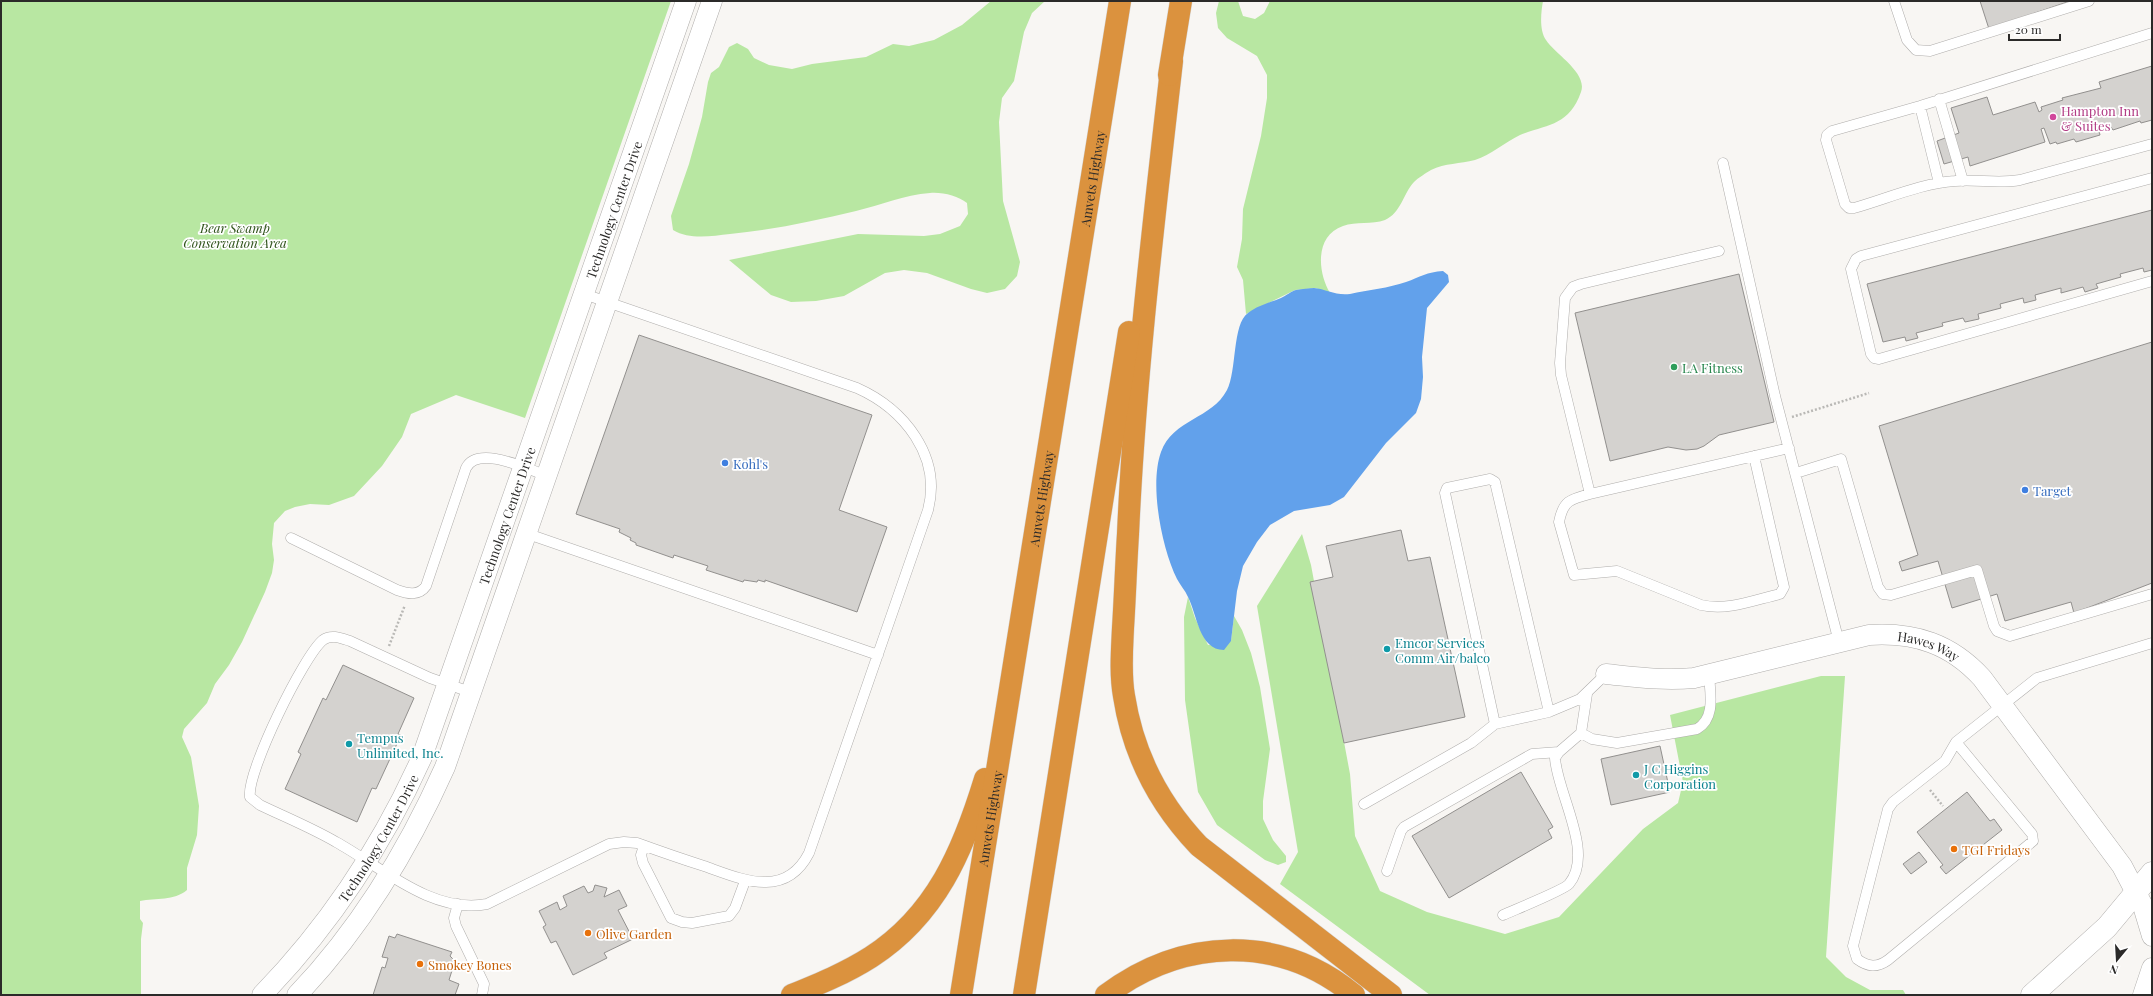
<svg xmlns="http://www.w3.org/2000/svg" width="2153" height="996" viewBox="0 0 2153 996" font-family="'Playfair Display',serif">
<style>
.green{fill:#b8e7a2}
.water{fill:#62a1eb}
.building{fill:#d4d2cf;stroke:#92908e}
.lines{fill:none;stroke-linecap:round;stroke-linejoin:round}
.lane-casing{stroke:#afadab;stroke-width:11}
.street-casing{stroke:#afadab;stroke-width:21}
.secondary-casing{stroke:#afadab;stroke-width:23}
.highway-casing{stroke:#d5d4d4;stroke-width:23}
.path{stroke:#b9b8b5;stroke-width:2.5;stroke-dasharray:2 2;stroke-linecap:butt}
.lane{stroke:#fff;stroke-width:10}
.street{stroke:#fff;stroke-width:20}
.secondary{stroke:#fff;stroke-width:22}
.highway{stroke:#db923e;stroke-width:22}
.hotel-dot{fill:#d1479c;stroke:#fff;stroke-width:1.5}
.leisure-dot{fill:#2e9e5b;stroke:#fff;stroke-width:1.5}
.shop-dot{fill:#3f7fe0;stroke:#fff;stroke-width:1.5}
.culture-dot{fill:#0f9aa8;stroke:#fff;stroke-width:1.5}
.food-dot{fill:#e8710a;stroke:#fff;stroke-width:1.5}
.labels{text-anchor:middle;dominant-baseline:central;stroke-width:3.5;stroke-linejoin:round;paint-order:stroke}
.hotel-label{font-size:13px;fill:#b23c85;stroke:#fff;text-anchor:start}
.street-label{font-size:13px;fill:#2b2a29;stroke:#fff}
.park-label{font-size:13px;font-style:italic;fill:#2e5219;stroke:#fff}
.leisure-label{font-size:13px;fill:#27864d;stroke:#fff;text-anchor:start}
.shop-label{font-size:13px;fill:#366cbe;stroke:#fff;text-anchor:start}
.culture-label{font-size:13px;fill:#0d838f;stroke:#fff;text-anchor:start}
.food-label{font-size:13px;fill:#c56008;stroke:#fff;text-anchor:start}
</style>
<rect width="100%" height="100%" fill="#f8f6f3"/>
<path class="green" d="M1,1H671L525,418L456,395L411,414L402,437L382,466L354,496L329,505L310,504L295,507L285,511L274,523L272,544L274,560L272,573L265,592L242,642L229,665L215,684L207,703L184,729L182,737L191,757L199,806L197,835L187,868V890C174,901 156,898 140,901V919L143,923L141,939V995H1Z
M991,1H1045L1032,13L1024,32L1014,81L1002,98L999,122L1003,201L1020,262L1017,276L1005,289L987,293L971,289L927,273L904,270L885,273L844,296L816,301L791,302L771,295L729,260L858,234L924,236L940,234L960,226L968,214L967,203C958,196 943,192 930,193C904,195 881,205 856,211C814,221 772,230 730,234C711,236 690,240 673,230L671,216L689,164L702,117L708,82L711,73L719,67L729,47L737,43L748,49L754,58L769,65L792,69L812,64L866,57L893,44L909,46L934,40L962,25Z
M1219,1H1238L1243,16L1255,19L1264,13L1270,1H1543C1541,12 1539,30 1546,40C1555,54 1588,73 1581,92C1569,126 1548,124 1520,135C1505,142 1491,155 1475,160C1460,164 1445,163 1431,170C1426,173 1418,178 1414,182C1403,194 1401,213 1385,220C1372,225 1356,221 1343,226C1314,236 1318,273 1330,293L1316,288L1295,290L1246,314L1243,280L1237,267L1242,239L1243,209L1261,136L1267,98V75L1257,56L1227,38L1218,28L1216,13Z
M1302,534L1311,565L1350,774L1355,836L1380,891L1427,912L1505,934L1559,917L1643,829L1678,803L1683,782L1670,715L1821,676H1845L1826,957L1846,977L1870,990H1903L1906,995H1430L1280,884L1298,852L1257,606Z
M1188,597L1195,618L1208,645L1231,641L1234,616L1242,630L1251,653L1260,687L1270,749L1263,801V819L1273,840L1286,856V862L1278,865L1265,860L1217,825L1198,792L1185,700L1184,617Z"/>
<path class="water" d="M1443,271L1448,275L1449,282L1427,308L1422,357L1423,377L1421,399L1416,413L1386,443L1344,497L1330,505L1294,511L1270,525L1257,542L1243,566L1237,591L1231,641L1224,650C1199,650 1197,614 1188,597C1185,590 1180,585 1177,579C1162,549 1149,485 1161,452C1173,419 1212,419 1227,390C1237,371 1232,324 1248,313C1258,305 1269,303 1281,298C1286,296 1291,291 1296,290C1302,289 1309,288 1314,288C1326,289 1336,296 1350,294C1368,290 1389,288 1406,282C1420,277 1427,272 1443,271Z"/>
<path class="building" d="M1980,1H2070L1989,29Z
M2152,66V120L2141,123L2140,121L2113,130L2111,127L2099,131L2100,135L2076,142L2074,139L2057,144L2056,142L2050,144L2044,128L2041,129L2045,142L1970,166L1968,157L1944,164L1937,141L1959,133L1951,108L1987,97L1993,115L2035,102L2039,112L2042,110L2041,107L2063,100L2062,98L2101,88L2099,82Z
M2152,210V270L2144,272L2143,268L2120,274L2121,277L2096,284L2098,288L2085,292L2083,287L2061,293V288L2035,295L2036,300L2024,303L2023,298L2000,304L2001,308L1978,314L1979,319L1965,322L1963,318L1942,323L1943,326L1916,333L1918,338L1906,341L1905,337L1883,342L1867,284Z
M1739,274L1774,422L1719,435L1704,446L1697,449L1686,450L1668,447L1610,461L1575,313Z
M639,335L872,415L839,510L887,527L857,612L765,580V582L758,580L757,582L744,580L743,582L706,570L708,566L674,555L673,558L636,545V543L630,540L631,538L619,532L620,529L576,514Z
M2152,342V583L2074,613L2071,602L2005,621L1997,594L1952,608L1938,561L1902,571L1899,562L1918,555L1879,426Z
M1401,530L1408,561L1430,557L1465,717L1344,743L1310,582L1333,577L1326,546Z
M343,665L414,698L398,734L401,735L376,789L372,788L357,822L285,789L301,754L298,752L323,698L326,700Z
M1660,746L1670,792L1611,805L1601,759Z
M1521,772L1553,827L1548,830L1552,838L1449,898L1412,836Z
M1967,792L1990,821L1994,819L2002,830L1946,874L1940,867L1943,865L1917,832Z
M1919,852L1927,862L1911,874L1903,864Z
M595,885L607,888L604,897L619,890L627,906L618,910L633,939L604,953L607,958L573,975L556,941L551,943L543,927L546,925L539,911L557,902L560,910L567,906L563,896L584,886L588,893L593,891Z
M397,934L452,952L450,956L455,961L449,980L459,984L455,995H373L382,967L385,968L388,958L382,957L389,936L395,938Z"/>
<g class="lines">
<defs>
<path id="lane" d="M1894,1L1907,40L1916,50L1930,51L2089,1
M2152,33L1920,106L1832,131L1827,135L1826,140L1845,204L1849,208H1854C1886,199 1922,183 1955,181C1977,179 1998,184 2020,180L2152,144
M1939,99L1963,181
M1920,106L1939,183
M1723,163L1775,396L1839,642
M2152,178L1861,256L1856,259L1851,269L1871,354L1874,358L1879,359L2152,281
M1719,251L1581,284L1573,287L1565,298L1560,363L1561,375L1590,494L1789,448
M1796,473L1841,459L1878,587L1883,594L1891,595L1977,570L1994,626L1997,631L2010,636L2152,594
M1590,494C1570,499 1563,501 1559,522L1574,575L1617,571L1701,605C1728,611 1754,600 1780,594L1784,587L1754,456
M528,534L878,655
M291,538L397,590C408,594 419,596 426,586L466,468C478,444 529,470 548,476
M473,693L430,678L350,641C341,638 331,634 323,640C304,655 246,773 250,797L260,805C285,817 312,828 336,842C380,866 433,915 487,904L609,844L624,842L637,843C659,851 682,859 704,866C741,879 785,900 809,853L928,510C942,456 904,409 857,388L584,294
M1495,724L1445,493L1447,488L1490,479L1495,482L1549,712
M1581,733L1592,739L1617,743L1697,729C1716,718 1710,693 1709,674
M1956,742L2032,834L2033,841L1888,960C1877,968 1868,967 1857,959L1853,946L1888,809L1893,802L1945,761L1956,742L2037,678L2152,643
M1364,804L1471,743L1495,724L1549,712L1580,699L1606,674
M644,846L641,855L643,863L671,918L682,922L692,923L729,916L735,908L745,881
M1387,871L1401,831L1404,827L1532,754L1559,752
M458,904L454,918L456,926L484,984L482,995
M1503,915C1514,910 1564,890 1569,884C1595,853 1557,793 1555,758L1559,752L1581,733L1587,694"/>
<g id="street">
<path id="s1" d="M1606,674C1636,677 1664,681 1694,678L1869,635C1915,632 1951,644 1982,678L2122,866L2143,906L2152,936"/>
<path id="s2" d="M262,995C330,925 382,846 422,757L686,1"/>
<path d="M297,995C360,929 408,850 445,767L712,1"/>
<path d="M2143,995L2152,968"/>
</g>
<path id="secondary" d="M2032,995L2107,927L2152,873"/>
<g id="highway">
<path d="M1172,61C1154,219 1135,376 1128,534C1126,565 1125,597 1123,628C1122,650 1120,674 1124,696C1133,754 1159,804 1199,846L1391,995"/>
<path d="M1169,75L1181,1"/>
<path d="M792,995C819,984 846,973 871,957C936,915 963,851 985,779"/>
<path id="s3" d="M961,995L1120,1"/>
<path d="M1024,995L1129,332"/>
<path d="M1106,995C1182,938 1279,933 1354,995"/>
</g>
</defs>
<use href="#lane" class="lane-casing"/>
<use href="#street" class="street-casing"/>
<use href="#secondary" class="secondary-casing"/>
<use href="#highway" class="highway-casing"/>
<path class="path" d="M1792,417L1869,393
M389,646L405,605
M1930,790L1943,806"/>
<use href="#lane" class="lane"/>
<use href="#street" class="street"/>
<use href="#secondary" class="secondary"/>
<use href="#highway" class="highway"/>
</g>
<circle class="hotel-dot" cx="2053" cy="117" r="4"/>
<circle class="leisure-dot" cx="1674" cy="367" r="4"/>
<g class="shop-dot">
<circle cx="725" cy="463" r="4"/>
<circle cx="2025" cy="490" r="4"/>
</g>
<g class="culture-dot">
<circle cx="1387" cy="649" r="4"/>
<circle cx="349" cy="744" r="4"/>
<circle cx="1636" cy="775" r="4"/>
</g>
<g class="food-dot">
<circle cx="1954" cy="849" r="4"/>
<circle cx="588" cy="933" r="4"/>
<circle cx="420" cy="964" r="4"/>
</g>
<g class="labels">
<g class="hotel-label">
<text x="2061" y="110">Hampton Inn<tspan x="2061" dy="15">&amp; Suites</tspan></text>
</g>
<g class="street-label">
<text stroke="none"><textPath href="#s3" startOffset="827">Amvets Highway</textPath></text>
<text stroke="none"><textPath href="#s2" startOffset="868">Technology Center Drive</textPath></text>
<text stroke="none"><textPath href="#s3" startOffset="503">Amvets Highway</textPath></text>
<text stroke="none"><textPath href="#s2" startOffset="544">Technology Center Drive</textPath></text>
<text stroke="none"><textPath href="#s1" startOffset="330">Hawes Way</textPath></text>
<text stroke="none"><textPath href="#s3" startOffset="179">Amvets Highway</textPath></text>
<text stroke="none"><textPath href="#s2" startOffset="196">Technology Center Drive</textPath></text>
</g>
<g class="park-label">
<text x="235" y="227">Bear Swamp<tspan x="235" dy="15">Conservation Area</tspan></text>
</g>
<g class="leisure-label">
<text x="1682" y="367">LA Fitness</text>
</g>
<g class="shop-label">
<text x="733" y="463">Kohl's</text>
<text x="2033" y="490">Target</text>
</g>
<g class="culture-label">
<text x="1395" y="642">Emcor Services<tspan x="1395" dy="15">Comm Air/balco</tspan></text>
<text x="357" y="737">Tempus<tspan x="357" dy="15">Unlimited, Inc.</tspan></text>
<text x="1644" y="768">J C Higgins<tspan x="1644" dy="15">Corporation</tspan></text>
</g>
<g class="food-label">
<text x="1962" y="849">TGI Fridays</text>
<text x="596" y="933">Olive Garden</text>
<text x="428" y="964">Smokey Bones</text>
</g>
</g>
<rect width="2153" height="996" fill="none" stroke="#2b2a29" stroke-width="4"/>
<g transform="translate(2117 960) rotate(198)" stroke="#ffffff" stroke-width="3" paint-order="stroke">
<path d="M0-3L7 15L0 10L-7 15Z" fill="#2b2a29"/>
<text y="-6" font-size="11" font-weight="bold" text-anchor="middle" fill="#2b2a29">N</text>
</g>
<path d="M2009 34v6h51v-6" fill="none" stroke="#2b2a29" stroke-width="2"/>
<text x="2015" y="34" font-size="12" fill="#2b2a29" stroke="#ffffff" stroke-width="3" paint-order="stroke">20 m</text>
</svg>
